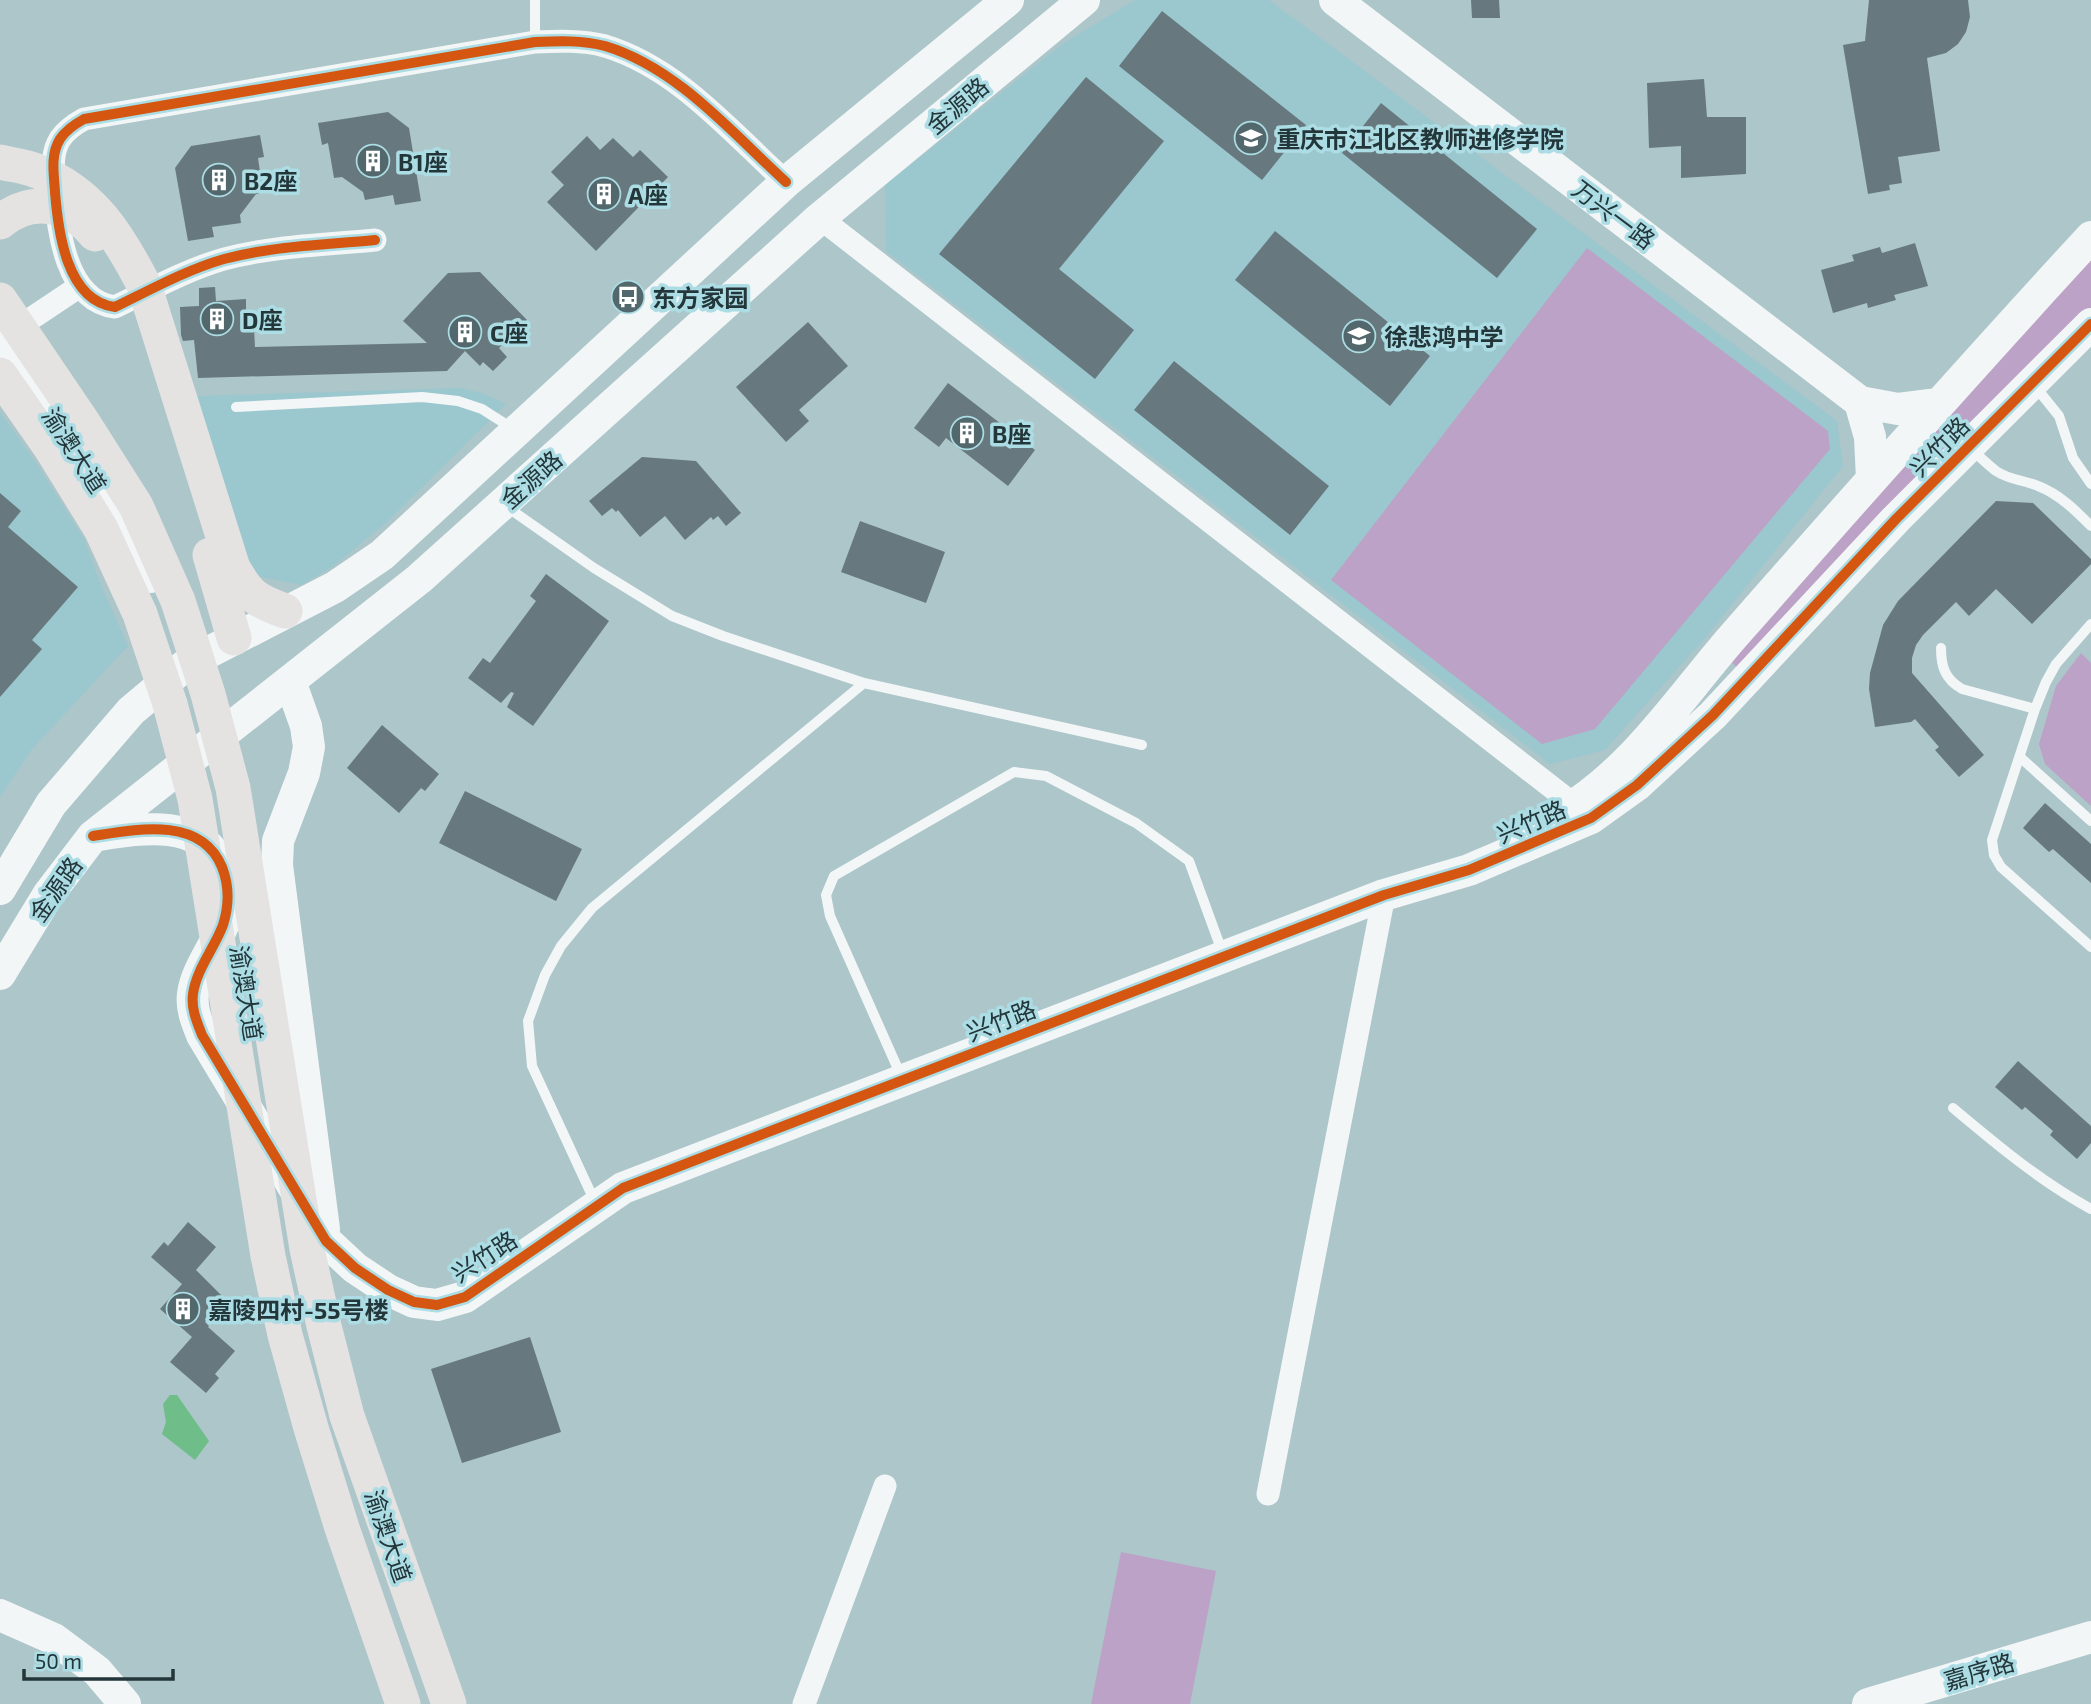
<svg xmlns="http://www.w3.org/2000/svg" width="2091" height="1704" viewBox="0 0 2091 1704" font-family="'Exo 2','Noto Sans SC',sans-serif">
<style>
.built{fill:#9bc7ce}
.green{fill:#bca2c6}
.water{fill:#6fbd89}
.building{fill:#67797e}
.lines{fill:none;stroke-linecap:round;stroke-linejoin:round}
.lane{stroke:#f3f6f7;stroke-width:10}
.street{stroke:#f3f6f7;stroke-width:23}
.secondary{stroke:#f3f6f7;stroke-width:32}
.primary{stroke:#e5e2e2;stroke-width:35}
.cycleway-casing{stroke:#acdce4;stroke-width:15}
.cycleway{stroke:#d45611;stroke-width:10}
.labels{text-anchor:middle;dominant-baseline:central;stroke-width:7;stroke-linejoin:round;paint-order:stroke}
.street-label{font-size:24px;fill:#23363a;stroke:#acdce4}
.poi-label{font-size:24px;font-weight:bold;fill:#23363a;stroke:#acdce4;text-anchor:start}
</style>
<rect width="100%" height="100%" fill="#acc6ca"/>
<path class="built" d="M1135,0H1269L1837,421L1843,466L1705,638L1605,750L1550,764L886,251L885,185L1064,43Z
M459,388L482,393L506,404L388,521L332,567L301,585L251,575L194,396Z
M0,412L36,463L84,539L102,588L128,646L32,749L0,797Z"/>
<path class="green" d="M1587,248L1828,431L1830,449L1595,729L1542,744L1331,580Z
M2091,256V309L1740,670L1728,659Z
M2081,653L2091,663V806L2045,764L2039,744L2056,686Z
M1121,1552L1216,1571L1190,1704H1091Z"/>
<path class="water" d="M170,1395H177L209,1441L195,1460L162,1434L166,1422L163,1404Z"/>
<path class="building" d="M1471,0H1499L1500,18H1472Z
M1869,0H1968L1970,17L1966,32L1958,44L1946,53L1927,58L1940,151L1898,157L1902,183L1889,185L1890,190L1868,194L1843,45L1865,41Z
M1162,11L1306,125L1262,180L1119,66Z
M1086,77L1164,141L1059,269L1134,330L1095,379L939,254Z
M1704,79L1707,117H1746V174L1681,178V146L1649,148L1647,83Z
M1381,103L1537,229L1497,278L1342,153Z
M388,112L409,128L421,201L395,205L393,195L365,200L363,192L342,177L334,178L328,143L322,145L318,123Z
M260,135L264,157L258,158L263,192L256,194L240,215L241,223L212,227L214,237L188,241L175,168L191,146Z
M587,136L600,150L613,138L633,157L640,150L668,177L596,251L547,202L564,185L551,172Z
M1275,231L1430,356L1390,406L1235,280Z
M1915,243L1928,286L1894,295L1896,300L1868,308L1867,303L1833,313L1821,270L1854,261L1852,255L1880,247L1882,253Z
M480,272L527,320L499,348L507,357L493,371L483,362L480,366L465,351L447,371L198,378L194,340L183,341L181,335L180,307L199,306V288L215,287L216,301L246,299V310H253L255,347L427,343L403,321L448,273Z
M808,322L848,366L799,410L809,421L786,442L736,387Z
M1174,361L1329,486L1290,535L1134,410Z
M948,383L1035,450L1008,486L946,438L939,447L914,428Z
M642,457L696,461L741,513L726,526L718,516L713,520L711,517L685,540L665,516L640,537L618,510L616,512L612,508L602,516L589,501Z
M0,493L21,511L8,527L78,587L32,640L42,649L0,697Z
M1996,501L2033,503L2091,559V564L2032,624L1996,589L1969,616L1956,602L1923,635L1916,645L1912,658V673L1984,755L1959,777L1935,750L1939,747L1915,719L1911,722L1875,727L1869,689L1870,673L1883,625L1898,601Z
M860,521L945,552L926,603L841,572Z
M546,574L609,621L533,726L507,707L514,693L511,692L501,703L468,678L483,658L490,663L536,601L530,596Z
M382,725L439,774L425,791L421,788L399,813L347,768Z
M465,791L582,849L556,901L439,843Z
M2045,803L2091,844V883L2053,849L2049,852L2023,828Z
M2018,1061L2091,1126V1143L2077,1159L2050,1135L2053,1131L2025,1107L2022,1110L1995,1087Z
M188,1222L216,1247L196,1270L225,1299L205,1322L209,1326L208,1327L235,1351L215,1374L219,1378L206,1393L170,1362L192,1337L160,1309L182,1284L151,1257L164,1242L168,1246Z
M530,1337L561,1432L462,1463L431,1369Z"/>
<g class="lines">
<path class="lane" d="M535,42V0
M2034,385L2059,416L2073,458L2091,484
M236,407L422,397L458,401L482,409L515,430
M1971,449C1979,456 1987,464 1996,471C2009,480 2024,480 2038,486C2059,494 2075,510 2091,526
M507,507L594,568L672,616L723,636L864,683L1142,745
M2091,624L2056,664L2046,682L2035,709L1992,840L1994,855L2001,867L2091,947
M1941,648C1941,667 1945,679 1962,689L2035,709
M2021,758L2091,821
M902,1078L830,916L826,895L834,876L1014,772L1046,776L1136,823L1189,861L1223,954
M1953,1108C1997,1145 2040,1181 2091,1209
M595,1202L532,1066L528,1021L545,975L561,946L592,908L864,683"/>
<path class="street" d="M820,218L1586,814
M375,240C325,245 272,246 224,259C186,270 150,290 115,307C66,301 58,230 55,192C54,174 50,155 60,139C66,130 75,124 84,119L535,42C558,41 582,40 605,46C678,68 732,133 786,182
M8,334L80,286
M1268,1494L1384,895
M804,1704L885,1486"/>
<path class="secondary" d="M1335,0L1860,402
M0,335L108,499L134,544L150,577
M1872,479L1870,437L1860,402L1898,409L1938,404
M290,681L306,726L309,747L304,773L278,841L277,865L324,1229
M1565,811C1636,768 1683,693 1737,632C1854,499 1971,367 2091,237
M93,836C137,829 201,816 222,867C229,885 229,906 223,925C215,947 196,970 193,994C191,1009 197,1022 202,1035L326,1241L355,1268L388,1290L414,1302L437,1305L465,1297L623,1188L1384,895L1469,870L1591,818L1637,785L1713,715L1896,519L2091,324
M0,889L51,804L131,711L188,663L335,587L382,555L786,182L1008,0
M0,974L48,895L93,836L419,579L820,218L1084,0
M0,1615L54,1639L97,1671L125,1704
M1868,1704L2091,1637"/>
<path class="primary" d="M0,162C12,165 25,166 37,171C92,192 118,235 144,285L233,568C249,596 255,600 285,611
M0,222C31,196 70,203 95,234
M0,300L84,424L136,506L178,601L208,694L233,788L307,1249L324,1326L347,1416L449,1704
M0,375L51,448L101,529L140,614L170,704L195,799L268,1256L285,1335L311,1428L342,1528L403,1704
M210,555L234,638"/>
<defs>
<path id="cycleway" d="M375,240C325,245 272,246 224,259C186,270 150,290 115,307C66,301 58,230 55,192C54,174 50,155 60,139C66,130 75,124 84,119L535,42C558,41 582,40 605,46C678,68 732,133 786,182
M93,836C137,829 201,816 222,867C229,885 229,906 223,925C215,947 196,970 193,994C191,1009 197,1022 202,1035L326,1241L355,1268L388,1290L414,1302L437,1305L465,1297L623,1188L1384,895L1469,870L1591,818L1637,785L1713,715L1896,519L2091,324"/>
</defs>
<use href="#cycleway" class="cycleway-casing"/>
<use href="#cycleway" class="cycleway"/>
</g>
<defs>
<symbol id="university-disc" viewBox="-11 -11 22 22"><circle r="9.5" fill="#53686c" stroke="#acdce4"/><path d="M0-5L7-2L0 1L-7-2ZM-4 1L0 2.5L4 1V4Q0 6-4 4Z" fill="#fff"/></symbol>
<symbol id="building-disc" viewBox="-11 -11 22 22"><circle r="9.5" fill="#53686c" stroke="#acdce4"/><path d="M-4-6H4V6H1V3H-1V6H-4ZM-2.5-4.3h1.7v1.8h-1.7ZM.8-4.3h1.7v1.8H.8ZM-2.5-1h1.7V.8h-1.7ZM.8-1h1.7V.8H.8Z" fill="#fff"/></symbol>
<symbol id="bus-disc" viewBox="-11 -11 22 22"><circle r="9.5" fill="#53686c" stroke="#acdce4"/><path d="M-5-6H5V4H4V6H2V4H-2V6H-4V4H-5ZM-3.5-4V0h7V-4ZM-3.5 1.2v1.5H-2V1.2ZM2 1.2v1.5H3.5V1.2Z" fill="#fff"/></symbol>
<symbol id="school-disc" viewBox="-11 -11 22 22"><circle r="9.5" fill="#53686c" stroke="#acdce4"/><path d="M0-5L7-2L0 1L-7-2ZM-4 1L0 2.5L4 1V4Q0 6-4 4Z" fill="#fff"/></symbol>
</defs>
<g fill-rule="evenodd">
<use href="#university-disc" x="1232" y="119" width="38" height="38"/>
<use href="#building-disc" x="354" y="142" width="38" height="38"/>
<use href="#building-disc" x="200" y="161" width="38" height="38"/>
<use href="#building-disc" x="585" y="175" width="38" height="38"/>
<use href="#bus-disc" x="609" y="278" width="38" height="38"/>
<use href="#building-disc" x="198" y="300" width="38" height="38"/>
<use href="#building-disc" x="446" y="313" width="38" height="38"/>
<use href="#school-disc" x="1340" y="317" width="38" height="38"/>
<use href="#building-disc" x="948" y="414" width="38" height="38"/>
<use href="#building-disc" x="164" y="1290" width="38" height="38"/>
</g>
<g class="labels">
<g class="street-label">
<text transform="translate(957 105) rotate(-40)">金源路</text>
<text transform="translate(1614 214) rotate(37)">万兴一路</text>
<text transform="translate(1939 446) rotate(-45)">兴竹路</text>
<text transform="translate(75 450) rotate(57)">渝澳大道</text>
<text transform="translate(531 479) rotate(-42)">金源路</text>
<text transform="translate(1531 821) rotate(-23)">兴竹路</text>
<text transform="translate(55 889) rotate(-55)">金源路</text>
<text transform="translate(247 993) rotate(81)">渝澳大道</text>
<text transform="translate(1001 1020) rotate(-21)">兴竹路</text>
<text transform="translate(484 1256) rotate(-33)">兴竹路</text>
<text transform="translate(389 1536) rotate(71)">渝澳大道</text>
<text transform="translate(1979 1671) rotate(-17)">嘉序路</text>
</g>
<g class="poi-label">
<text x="1276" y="138">重庆市江北区教师进修学院</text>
<text x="398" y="161">B1座</text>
<text x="244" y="180">B2座</text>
<text x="628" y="194">A座</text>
<text x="652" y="297">东方家园</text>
<text x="242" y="319">D座</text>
<text x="490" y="332">C座</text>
<text x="1384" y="336">徐悲鸿中学</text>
<text x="992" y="433">B座</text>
<text x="208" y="1309">嘉陵四村-55号楼</text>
</g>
</g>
<path d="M24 1669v10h149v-10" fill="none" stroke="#23363a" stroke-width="3.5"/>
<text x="35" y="1669" font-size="21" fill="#23363a" stroke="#acdce4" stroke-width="5" paint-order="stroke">50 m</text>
</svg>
